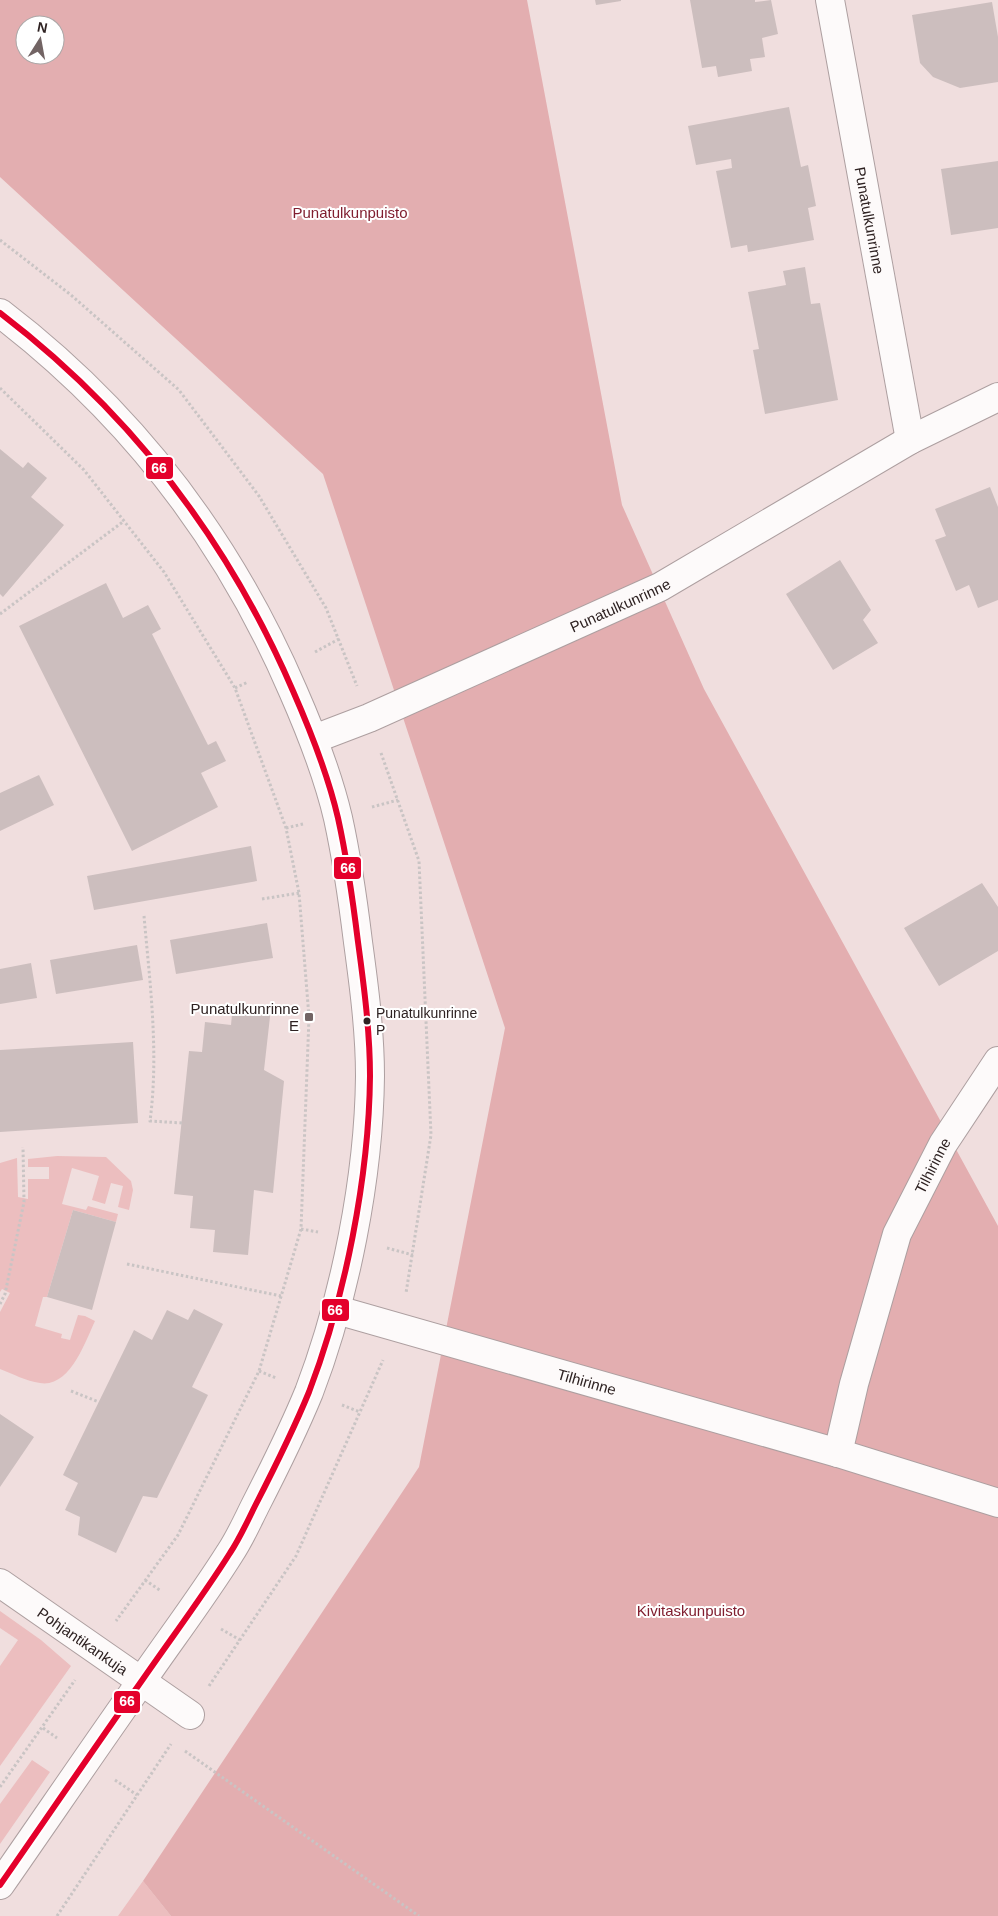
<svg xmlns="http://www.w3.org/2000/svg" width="998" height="1916" viewBox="0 0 998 1916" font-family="Helvetica,sans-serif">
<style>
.green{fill:#ecbebf}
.forest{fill:#e3aeb0;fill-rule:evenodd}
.building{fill:#ccbebe}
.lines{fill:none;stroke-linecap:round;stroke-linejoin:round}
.street-casing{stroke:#ad9fa0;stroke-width:30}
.secondary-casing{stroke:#ad9fa0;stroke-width:30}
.path{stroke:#c9c4c4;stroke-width:3;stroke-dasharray:2.5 2.5;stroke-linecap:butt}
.street{stroke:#fdfafa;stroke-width:28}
.secondary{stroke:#fdfafa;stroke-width:28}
.bus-1-casing{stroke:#fff;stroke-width:10}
.bus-1{stroke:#e4002b;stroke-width:6}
.poi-dot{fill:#726464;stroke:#fff;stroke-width:2}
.bus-dot{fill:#2e2222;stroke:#fff;stroke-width:2}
.labels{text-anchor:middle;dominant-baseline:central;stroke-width:4;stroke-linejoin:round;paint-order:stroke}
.bus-label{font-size:14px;fill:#2e2222;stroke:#fff;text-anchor:start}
.park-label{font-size:15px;fill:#801e2f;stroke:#fff}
.street-label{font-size:15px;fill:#2e2222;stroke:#fff}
.poi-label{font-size:15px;fill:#2e2222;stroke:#fff;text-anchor:end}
.line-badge{stroke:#fff;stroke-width:2}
.badge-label{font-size:14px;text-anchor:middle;font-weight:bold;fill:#fff}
</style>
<rect width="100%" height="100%" fill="#f0dede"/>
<path class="green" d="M57,1156L106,1157L131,1181L133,1190L129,1210L118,1207L123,1186L111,1183L105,1204L92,1200L99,1176L72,1168L62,1204L86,1210L88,1206L118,1214L116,1222L73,1210L47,1297H43L35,1326L62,1334L61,1338L70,1340L78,1315L85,1316L95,1321C85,1342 70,1388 40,1383C26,1381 13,1374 0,1369V1312L10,1293L2,1289L0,1292V1163L17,1158L18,1197L28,1199V1179H49V1167H28V1159Z
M0,1611L41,1640L71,1666L0,1766V1666L18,1640L0,1628Z
M32,1760L50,1772L0,1844V1804Z
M143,1881L171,1916H118Z"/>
<path class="forest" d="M0,0H527L622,505L704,689L998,1226V1916H171L143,1881L419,1467L505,1028L323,474L0,177ZM25,25H55V55H25Z"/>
<path class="building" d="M595,0H621V1L596,5Z
M690,0H755V2L771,0L778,34L762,38L765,57L750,59L752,71L718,77L716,66L702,68Z
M992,2L998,37V82L960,88L933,77L920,63L912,15Z
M789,107L801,167L808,165L816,206L808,208L814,240L748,252L747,245L731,248L716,171L732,168L731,159L696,165L688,126Z
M998,161V228L951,235L941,169Z
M805,267L811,304L820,303L838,400L765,414L753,350L759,349L748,292L786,285L783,271Z
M0,449L23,468L28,462L47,478L31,497L64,525L3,597L0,594Z
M990,487L998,507V600L978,608L969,585L956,591L935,540L946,536L935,509Z
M840,560L871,610L863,620L878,643L833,670L786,594Z
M106,583L123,618L148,605L161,629L152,634L208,745L216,741L226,761L201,773L218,807L132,851L19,626Z
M39,775L54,805L0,831V793Z
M251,846L257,881L94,910L87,876Z
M982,883L998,907V951L939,986L904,928Z
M267,923L273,958L176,974L170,940Z
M137,945L143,980L56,994L50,960Z
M31,963L37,998L0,1004V969Z
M233,1004L271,1008L264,1070L284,1081L273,1193L254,1190L248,1255L213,1252L215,1230L190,1228L193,1196L174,1194L189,1051L202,1052L205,1022L231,1025Z
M133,1042L138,1123L0,1132V1050Z
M73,1210L116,1222L92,1310L47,1297Z
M194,1309L223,1324L192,1387L208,1395L157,1498L143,1496L116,1553L78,1535L80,1517L65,1510L78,1483L63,1475L134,1330L152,1340L167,1310L188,1320Z
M0,1414L34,1437L0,1487Z"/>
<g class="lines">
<defs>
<g id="street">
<path id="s1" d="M830,0L910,440"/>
<path id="s2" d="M314,739L369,718L660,587L910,440L998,397"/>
<path id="s3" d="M337,1310L838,1453L998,1503"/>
<path id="s4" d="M838,1453L854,1384L897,1234L943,1144L998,1061"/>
<path id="s5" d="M0,1583L190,1715"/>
</g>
<path id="secondary" d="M0,313C131,413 228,540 293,691C311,732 328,775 338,818C347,859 353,901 358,942C364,986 370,1032 370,1076C369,1177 345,1298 309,1392C293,1431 274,1469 255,1506C247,1522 240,1538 230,1553C203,1596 172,1637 143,1679C95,1747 48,1816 0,1885"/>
</defs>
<use href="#street" class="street-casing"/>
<use href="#secondary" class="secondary-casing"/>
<path class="path" d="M0,240L71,295L179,390L259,496L326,608L357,686
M0,388L84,470L164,572L235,688L286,828L299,893L309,1017L301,1229L259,1371L178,1535L116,1621
M0,614L124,521
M315,652L339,639
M235,688L248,682
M381,753L419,861L431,1135L406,1293
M372,807L398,800
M286,828L303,824
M262,899L299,893
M144,916C150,984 159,1053 150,1121L182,1123
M301,1229L318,1232
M387,1248L413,1255
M127,1264L281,1296
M0,1304L5,1294L24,1202L23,1147
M259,1371L276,1378
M71,1391L99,1402
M342,1405L360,1412
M145,1580L161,1591
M221,1629L240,1640
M209,1686L296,1556L383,1360
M43,1728L57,1738
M185,1751L419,1916
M115,1780L137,1795
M0,1787L75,1680
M57,1916L171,1744"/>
<use href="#street" class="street"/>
<use href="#secondary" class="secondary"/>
<defs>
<path id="bus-1" d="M0,313C131,413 228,540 293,691C311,732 328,775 338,818C347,859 353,901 358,942C364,986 370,1032 370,1076C369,1177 345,1298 309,1392C293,1431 274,1469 255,1506C247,1522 240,1538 230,1553C203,1596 172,1637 143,1679C95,1747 48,1816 0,1885"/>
</defs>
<use href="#bus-1" class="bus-1-casing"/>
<use href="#bus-1" class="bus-1"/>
</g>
<rect class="poi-dot" x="304" y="1012" width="10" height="10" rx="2.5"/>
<circle class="bus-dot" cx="367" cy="1021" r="4.5"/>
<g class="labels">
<g class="bus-label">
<text x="376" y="1013">Punatulkunrinne<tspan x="376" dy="17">P</tspan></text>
</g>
<g class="park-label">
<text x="350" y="212">Punatulkunpuisto</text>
<text x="691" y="1610">Kivitaskunpuisto</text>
</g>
<g class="street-label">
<text stroke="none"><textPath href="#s1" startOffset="224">Punatulkunrinne</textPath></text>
<text stroke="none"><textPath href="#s2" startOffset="334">Punatulkunrinne</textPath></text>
<text stroke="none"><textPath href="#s4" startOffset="304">Tilhirinne</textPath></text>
<text stroke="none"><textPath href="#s3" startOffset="260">Tilhirinne</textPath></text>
<text stroke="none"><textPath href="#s5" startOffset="101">Pohjantikankuja</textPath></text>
</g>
<g class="poi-label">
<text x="299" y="1008">Punatulkunrinne<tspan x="299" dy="17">E</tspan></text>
</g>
</g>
<g class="line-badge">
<rect x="145" y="456" width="29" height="24" rx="5" fill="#e4002b"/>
<rect x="333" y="856" width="29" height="24" rx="5" fill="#e4002b"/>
<rect x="321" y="1298" width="29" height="24" rx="5" fill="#e4002b"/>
<rect x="113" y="1690" width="28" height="24" rx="5" fill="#e4002b"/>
</g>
<g class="badge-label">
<text x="159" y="473">66</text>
<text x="348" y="873">66</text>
<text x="335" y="1315">66</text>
<text x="127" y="1706">66</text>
</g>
<g transform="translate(40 40) rotate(11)"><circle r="24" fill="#ffffff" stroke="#aba7a7"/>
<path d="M0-4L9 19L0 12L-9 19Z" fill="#726464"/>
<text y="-8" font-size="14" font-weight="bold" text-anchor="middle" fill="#2e2222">N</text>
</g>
</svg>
